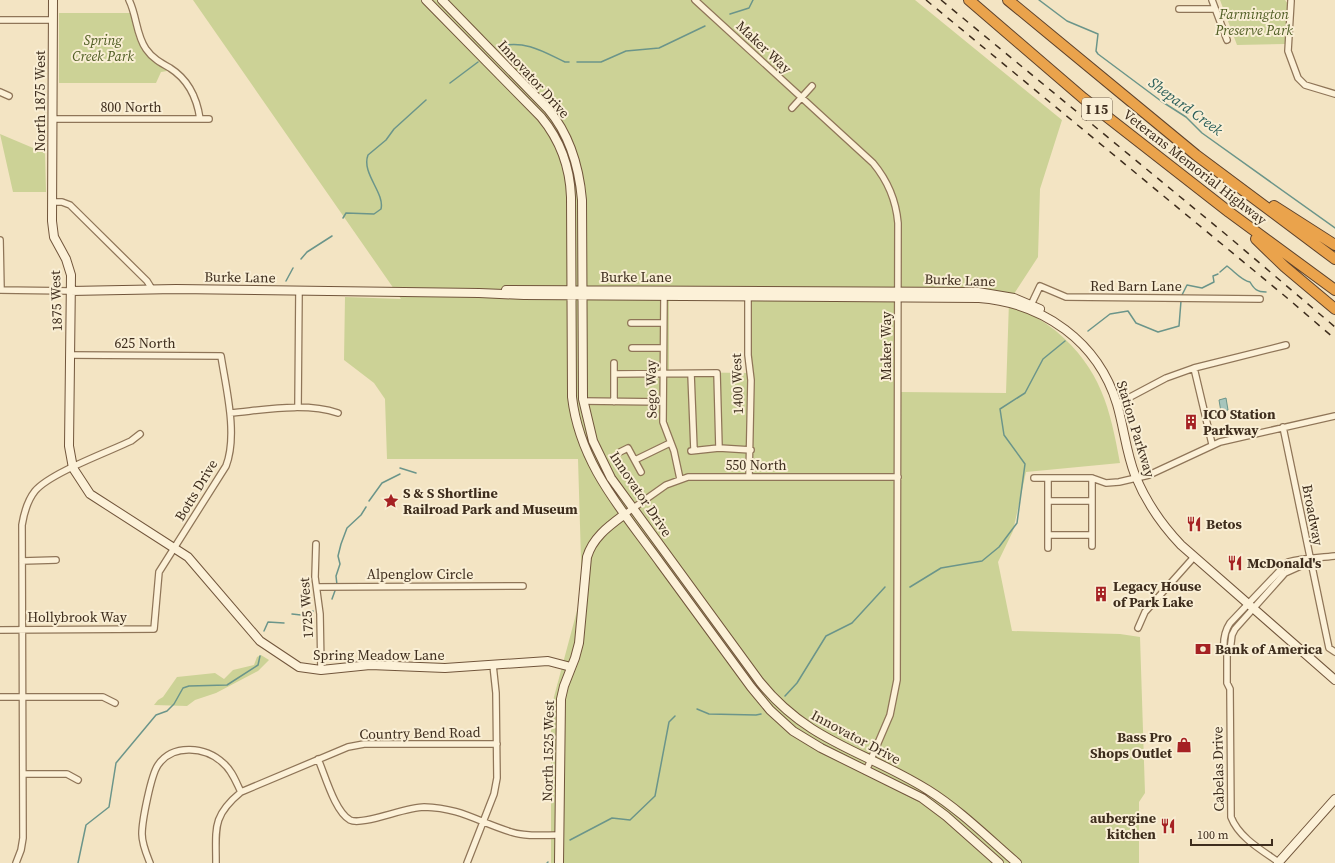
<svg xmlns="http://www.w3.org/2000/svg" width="1335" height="863" viewBox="0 0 1335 863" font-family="'Source Serif 4',serif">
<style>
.green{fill:#ccd296;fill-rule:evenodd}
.water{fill:#a6c5bc;stroke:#6b958a}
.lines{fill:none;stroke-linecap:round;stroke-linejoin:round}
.stream{stroke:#6b958a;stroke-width:1.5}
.street-casing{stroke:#8f7558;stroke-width:8}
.secondary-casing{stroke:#71553b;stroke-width:10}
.highway-casing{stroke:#5d422c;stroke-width:12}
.street{stroke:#fcf1d8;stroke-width:5.5}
.secondary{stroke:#fcf1d8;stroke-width:8}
.highway{stroke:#eaa34c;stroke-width:10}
.rail{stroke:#3e2d1d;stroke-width:1.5;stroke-dasharray:7 7;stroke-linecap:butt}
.labels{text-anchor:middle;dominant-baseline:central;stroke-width:4;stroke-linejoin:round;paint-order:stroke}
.shield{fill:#f9eed4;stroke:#766754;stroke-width:1}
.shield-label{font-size:13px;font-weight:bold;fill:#3e2d1d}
.park-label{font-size:14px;font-style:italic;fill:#4e5c22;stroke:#f9eed4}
.street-label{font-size:14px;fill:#3e2d1d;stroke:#f9eed4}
.poi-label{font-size:14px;font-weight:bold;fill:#3e2d1d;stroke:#f9eed4;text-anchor:start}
.water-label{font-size:15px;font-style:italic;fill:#2b5f5b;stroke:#f9eed4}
</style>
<rect width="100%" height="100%" fill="#f3e4c3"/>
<path class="green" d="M193,0H915L1062,120L1040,189L1038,257L1010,300C1025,311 1042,320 1056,331C1101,369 1110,408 1120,463L1026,472L1013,531L998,562L1012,631L1120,634L1140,637L1145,793L1139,802V863H551V708L582,592L578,459H387L385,399L374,383L344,360L345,297L401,299ZM669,301H749V373L669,372ZM1009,301L1006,393L900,392L898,302Z
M1220,0H1285L1288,4L1285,44L1237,45Z
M59,13H131C133,20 133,26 135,32C139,51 152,61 167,71L161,72L156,83H59Z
M0,134L45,153L46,192H13Z
M261,655L269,660L258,671L216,693L195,700L187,706L154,705L158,700L163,697L177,677L215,673L224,679L233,670L254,665L257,657Z"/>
<path class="water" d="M1226,398L1228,410L1221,412L1219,400Z"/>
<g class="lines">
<path class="stream" d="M1039,0L1067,21L1098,34L1096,51L1098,54L1161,101L1186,117L1202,133L1335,228
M730,14L749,8L753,0
M501,46C525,40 544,52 565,62H569
M577,62H601L626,51L659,48L705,26
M450,83L478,62
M343,218L346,213L374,214L381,209C385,193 361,173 368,155L386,140L394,129L426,100
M301,259L307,252L332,236
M1220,272L1227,266C1234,271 1242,281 1250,282C1254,289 1257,292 1266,292
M286,281L293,268
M1182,295L1187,285L1202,288L1214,282L1213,276L1218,274
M1088,331L1110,314L1128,311L1136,323L1158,332L1179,326L1181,301
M400,468L416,473
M369,501L382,483L400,474
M337,585L336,576L340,564L338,556L341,544L347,528L361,515L366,507
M910,587L941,568L982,561L999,547L1017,523L1025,464L1004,435L1000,409L1025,393L1043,359L1065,341
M332,599L336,588
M292,614L301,615L313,611
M264,631L268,622L284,623
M785,696L797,683L826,636L852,623L885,587
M697,709L709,714L756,715L761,714
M570,840L612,818L630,820L655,796L669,722L675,716
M78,863L86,825L109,807L116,763L156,715L167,711L174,704L183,688L189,686L227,685L258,665L260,656
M547,863L548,862"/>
<defs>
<path id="street" d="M129,0C137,16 136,35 146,49C152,58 161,63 170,68C189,80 197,98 200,119
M695,0L873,163C888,181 896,200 898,223L897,680L890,715L866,771
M1212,0L1227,40
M1291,1L1288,51L1298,78L1305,85L1335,94
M1179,9H1215
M0,20H53
M0,92L9,96
M792,108L812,86
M52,119H209
M52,202H62L70,205L147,281L152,289
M0,240L1,290
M0,290L70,291
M748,293V355L751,380L749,477
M664,296L663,422L674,451L680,479
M1030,307L1040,286L1066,297L1260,299
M631,323H663
M632,348H663
M614,363V402
M1194,368L1212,444
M614,374L717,373L719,448
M691,374L694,450
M583,401L663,402
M1117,404L1166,378L1194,368L1286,345
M298,407L299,291
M230,413C264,410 304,402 338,413
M1283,427L1325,629L1329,648L1335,652
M691,451L719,448L751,450
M620,452L628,448L641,472
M635,460L670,443
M1034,478H1092L1106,483L1119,482L1149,475L1220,442L1335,416
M1092,478V546
M1048,501H1092
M625,514L666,485L688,477H898
M1048,535H1092
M316,544L315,577L320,614L321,670
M1048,548V478
M22,561L56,560
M317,587L523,586
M1138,628L1145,612L1194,557
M0,630L154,629L159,572L226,466C238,435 226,388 221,356L70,355
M1227,654L1230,651L1232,635L1235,629L1285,573L1305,564L1310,560
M0,697H103L115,703
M318,759C325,775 335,812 350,820C362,826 405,807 424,807C461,808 478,822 511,832C526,837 544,835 559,835
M23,774H67L78,780
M16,863L21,850L23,838L22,525C24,513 27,501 35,491C50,473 108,452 131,441L140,434
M150,863C146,853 142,844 142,834C142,821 151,775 158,765C173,743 206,747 223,763C232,770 236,782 241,792
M216,863C216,828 212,816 241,792L348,747L364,744H497
M467,863L494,794L497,778L496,693L493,665
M1280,863C1263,851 1239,838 1231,817L1230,689L1227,683V654L1224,651C1223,640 1224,632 1230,623L1288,562C1303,558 1319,558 1335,556"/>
<path id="secondary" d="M53,0L52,221L54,237L66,259L71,275L69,446L73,468L90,494L188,557L260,641L299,667L321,670L370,665L445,668L548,661L571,667
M426,0L541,117C560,140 570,167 571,197L572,397C580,465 623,511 661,564C691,605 721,646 751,687L770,710L793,731L821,748L922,798L946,816L999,863
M442,0L548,109C570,135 579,166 582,200L583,399L593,441L611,478L760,682C809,743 866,751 928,790C960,810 988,838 1017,863
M506,290L978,292L1014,298L1040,309
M70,291L176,289L479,293L524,295L979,298C1044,303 1098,342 1117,404C1124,428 1126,452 1135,475C1146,502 1161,524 1181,545L1335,680
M559,863L561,699L564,686L575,658L579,643L587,557C593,537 609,526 625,514
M1278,863L1335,799"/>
<path id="highway" d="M969,0L1083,98L1229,212L1335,290
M1008,0L1196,155L1335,259
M1274,206L1335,245
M1256,239L1285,267L1335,309"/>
</defs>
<use href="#street" class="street-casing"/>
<use href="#secondary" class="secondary-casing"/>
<use href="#highway" class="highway-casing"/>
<use href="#street" class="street"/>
<use href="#secondary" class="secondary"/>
<use href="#highway" class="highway"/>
<path class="rail" d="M926,0L1286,297L1335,339
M941,0L1229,237L1335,327"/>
</g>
<defs>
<symbol id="building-bare" viewBox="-9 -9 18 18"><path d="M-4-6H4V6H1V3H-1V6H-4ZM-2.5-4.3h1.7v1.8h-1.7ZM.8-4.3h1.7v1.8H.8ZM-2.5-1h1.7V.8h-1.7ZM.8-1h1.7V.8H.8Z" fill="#a52123" stroke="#f9eed4" stroke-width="2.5" paint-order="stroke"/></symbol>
<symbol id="sight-bare" viewBox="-9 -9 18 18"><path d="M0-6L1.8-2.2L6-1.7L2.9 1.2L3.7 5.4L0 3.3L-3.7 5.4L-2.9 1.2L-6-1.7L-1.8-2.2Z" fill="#a52123" stroke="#f9eed4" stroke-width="2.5" paint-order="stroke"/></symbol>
<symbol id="restaurant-bare" viewBox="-9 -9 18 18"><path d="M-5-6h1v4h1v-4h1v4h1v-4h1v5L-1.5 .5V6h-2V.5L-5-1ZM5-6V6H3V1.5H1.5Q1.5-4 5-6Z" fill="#a52123" stroke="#f9eed4" stroke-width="2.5" paint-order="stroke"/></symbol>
<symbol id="bank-bare" viewBox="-9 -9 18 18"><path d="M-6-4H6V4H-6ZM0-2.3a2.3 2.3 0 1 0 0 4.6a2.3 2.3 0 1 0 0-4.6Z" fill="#a52123" stroke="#f9eed4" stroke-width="2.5" paint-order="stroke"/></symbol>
<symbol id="shop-bare" viewBox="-9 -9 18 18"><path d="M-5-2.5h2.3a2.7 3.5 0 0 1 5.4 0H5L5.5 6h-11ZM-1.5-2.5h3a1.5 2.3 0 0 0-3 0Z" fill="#a52123" stroke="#f9eed4" stroke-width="2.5" paint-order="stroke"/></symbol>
</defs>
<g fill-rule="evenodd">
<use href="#building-bare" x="1180" y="411" width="22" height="22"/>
<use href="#sight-bare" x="380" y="490" width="22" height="22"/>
<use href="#restaurant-bare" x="1183" y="513" width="22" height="22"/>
<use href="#restaurant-bare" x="1224" y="552" width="22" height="22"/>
<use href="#building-bare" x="1090" y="583" width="22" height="22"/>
<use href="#bank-bare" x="1192" y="638" width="22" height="22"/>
<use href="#shop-bare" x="1173" y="734" width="22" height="22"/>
<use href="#restaurant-bare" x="1157" y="815" width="22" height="22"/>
</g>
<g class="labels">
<rect class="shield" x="1082" y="98" width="30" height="22" rx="3"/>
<g class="shield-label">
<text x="1097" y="109">I 15</text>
</g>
<g class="park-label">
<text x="1254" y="14">Farmington<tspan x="1254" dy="16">Preserve Park</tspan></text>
<text x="103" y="40">Spring<tspan x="103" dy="16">Creek Park</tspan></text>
</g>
<g class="street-label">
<text transform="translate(764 47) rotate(43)">Maker Way</text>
<text transform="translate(534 79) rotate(48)">Innovator Drive</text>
<text transform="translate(40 101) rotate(-90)">North 1875 West</text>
<text x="131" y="107">800 North</text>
<text transform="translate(1195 167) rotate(38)">Veterans Memorial Highway</text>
<text transform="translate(240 277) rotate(1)">Burke Lane</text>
<text x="636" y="277">Burke Lane</text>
<text transform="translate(960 280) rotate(2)">Burke Lane</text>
<text x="1136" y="286">Red Barn Lane</text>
<text transform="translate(56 301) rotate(-92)">1875 West</text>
<text x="145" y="343">625 North</text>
<text transform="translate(886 346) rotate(-90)">Maker Way</text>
<text transform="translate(737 384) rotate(-92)">1400 West</text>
<text transform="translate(651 389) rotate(-91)">Sego Way</text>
<text transform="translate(1136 429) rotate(73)">Station Parkway</text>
<text x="756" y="465">550 North</text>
<text transform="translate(196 490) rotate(-59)">Botts Drive</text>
<text transform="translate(641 494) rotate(56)">Innovator Drive</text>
<text transform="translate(1313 515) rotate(79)">Broadway</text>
<text x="420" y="574">Alpenglow Circle</text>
<text transform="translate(306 608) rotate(-94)">1725 West</text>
<text x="77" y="617">Hollybrook Way</text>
<text x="379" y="655">Spring Meadow Lane</text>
<text transform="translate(420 733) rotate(-1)">Country Bend Road</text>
<text transform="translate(856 737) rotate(28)">Innovator Drive</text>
<text transform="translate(548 751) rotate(-89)">North 1525 West</text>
<text transform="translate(1218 769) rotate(-91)">Cabelas Drive</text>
</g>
<g class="poi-label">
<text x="1203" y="414">ICO Station<tspan x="1203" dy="16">Parkway</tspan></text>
<text x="403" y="493">S &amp; S Shortline<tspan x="403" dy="16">Railroad Park and Museum</tspan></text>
<text x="1206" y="524">Betos</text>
<text x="1247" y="563">McDonald's</text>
<text x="1113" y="586">Legacy House<tspan x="1113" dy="16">of Park Lake</tspan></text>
<text x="1215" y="649">Bank of America</text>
<text x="1172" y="737" text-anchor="end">Bass Pro<tspan x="1172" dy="16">Shops Outlet</tspan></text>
<text x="1156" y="818" text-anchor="end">aubergine<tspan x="1156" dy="16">kitchen</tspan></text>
</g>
<g class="water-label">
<text transform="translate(1186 106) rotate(36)">Shepard Creek</text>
</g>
</g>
<path d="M1191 839v6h81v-6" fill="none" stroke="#3e2d1d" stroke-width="2"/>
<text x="1197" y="839" font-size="12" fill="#3e2d1d" stroke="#f9eed4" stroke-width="3" paint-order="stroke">100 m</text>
</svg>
